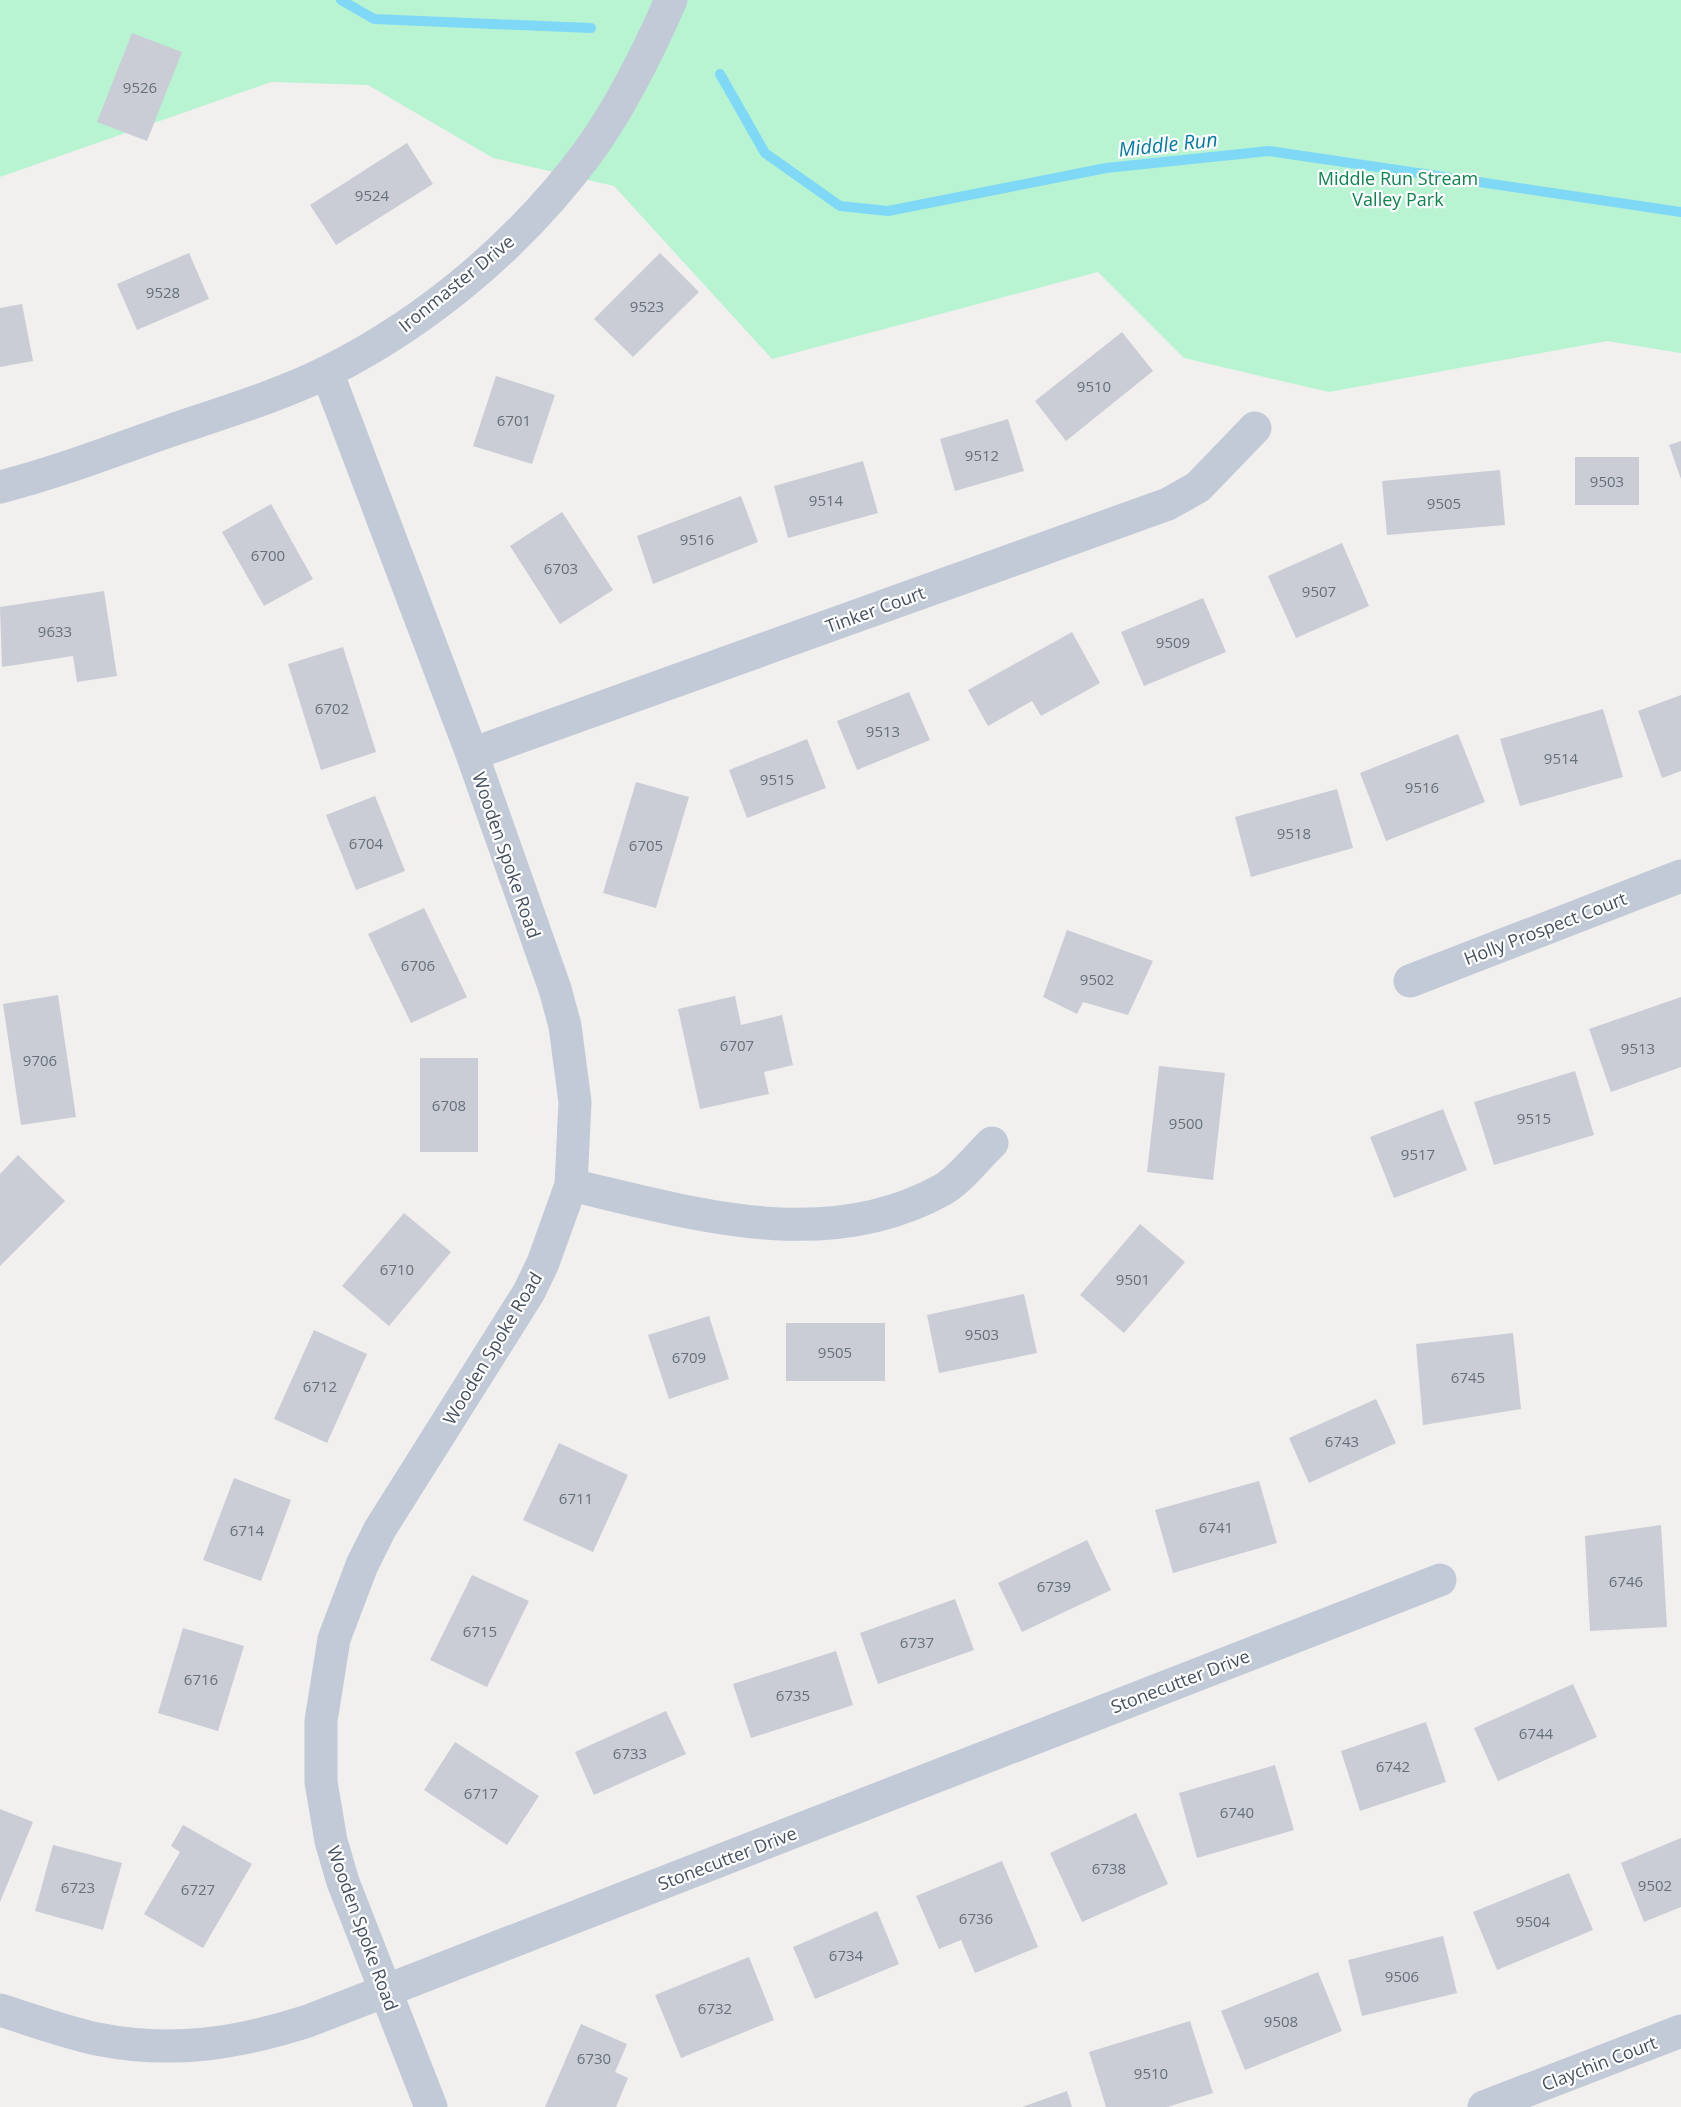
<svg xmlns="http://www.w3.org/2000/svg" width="1681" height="2107" viewBox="0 0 1681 2107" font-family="'Open Sans',sans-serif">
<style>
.green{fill:#b8f4d2}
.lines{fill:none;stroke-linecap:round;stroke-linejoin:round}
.stream{stroke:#80d8f7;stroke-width:10}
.building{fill:#cacdd5}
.minor{stroke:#c1cad6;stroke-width:33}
.labels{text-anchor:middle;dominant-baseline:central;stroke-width:4.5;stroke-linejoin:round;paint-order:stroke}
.number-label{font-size:15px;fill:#66707c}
.park-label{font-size:18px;fill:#0c844e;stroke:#fff}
.street-label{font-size:18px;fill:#45515f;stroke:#fff}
.water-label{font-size:20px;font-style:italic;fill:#027ba6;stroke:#fff}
</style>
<rect width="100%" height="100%" fill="#f2efef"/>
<path class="green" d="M0,0H1681V353L1607,341L1329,392L1184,358L1098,272L772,359L614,186L493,158L368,85L271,82L0,177Z"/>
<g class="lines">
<path class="stream" d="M341,0L374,19L591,28
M720,74L765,153L840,206L888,211L1106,168L1269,151L1681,212"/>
</g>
<path class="building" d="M132,33L182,52L147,141L97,122Z
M407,143L433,184L336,245L310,205Z
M189,253L209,299L137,330L117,284Z
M660,253L699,292L633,357L594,319Z
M22,304L33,361L0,367V308Z
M1122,332L1153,371L1066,441L1035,401Z
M496,376L555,395L532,464L473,446Z
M1008,419L1024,471L955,491L940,439Z
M1681,441V479L1669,445Z
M1575,457H1639V505H1575Z
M863,461L878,513L788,538L774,486Z
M1500,470L1505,525L1387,535L1382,481Z
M741,496L758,542L653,584L637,536Z
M271,504L313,579L264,606L222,532Z
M562,512L613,590L560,624L510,546Z
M1342,543L1369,606L1296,638L1268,576Z
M104,591L117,676L77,682L73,656L2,667L0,607Z
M1203,598L1226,652L1144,686L1121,632Z
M1072,632L1100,683L1041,716L1032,701L988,726L968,690Z
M343,647L376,752L321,770L288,664Z
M909,692L930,740L857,770L837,721Z
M1681,695V771L1662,778L1638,711Z
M1603,709L1623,777L1520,806L1500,739Z
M1458,734L1485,802L1386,841L1360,773Z
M807,739L826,788L747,818L729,770Z
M636,782L689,797L656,908L603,893Z
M1337,789L1353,848L1251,877L1235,817Z
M375,796L405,871L356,890L326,815Z
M424,908L467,997L411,1023L368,934Z
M1067,930L1153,961L1128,1015L1083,1002L1077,1014L1043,997Z
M58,995L76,1117L21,1125L3,1004Z
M735,996L741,1025L782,1015L793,1065L764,1072L769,1094L700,1109L678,1009Z
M1681,997V1067L1611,1092L1589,1029Z
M420,1058H478V1152H420Z
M1159,1066L1225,1073L1213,1180L1147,1172Z
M1575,1071L1594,1135L1494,1165L1474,1102Z
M1443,1109L1467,1170L1394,1198L1370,1137Z
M18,1155L65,1201L0,1266V1174Z
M404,1213L451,1252L389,1326L342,1286Z
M1140,1224L1185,1262L1124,1333L1080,1295Z
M1024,1294L1037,1353L939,1373L927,1315Z
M709,1316L729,1379L669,1399L648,1335Z
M786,1323H885V1381H786Z
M314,1330L367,1354L327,1443L274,1419Z
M1513,1333L1521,1409L1423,1425L1416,1344Z
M1376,1399L1396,1443L1309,1483L1289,1438Z
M559,1443L628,1475L593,1552L523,1520Z
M234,1478L291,1500L261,1581L203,1560Z
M1259,1481L1277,1543L1173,1573L1155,1510Z
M1661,1525L1667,1627L1590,1631L1585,1536Z
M1087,1540L1111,1590L1022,1632L998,1583Z
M472,1575L529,1601L487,1687L430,1660Z
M955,1599L974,1650L878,1684L860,1633Z
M183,1628L244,1646L218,1731L158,1713Z
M836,1651L853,1705L751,1738L733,1684Z
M1573,1684L1597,1737L1498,1781L1474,1728Z
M666,1711L686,1754L594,1795L575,1752Z
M1426,1722L1446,1782L1360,1811L1341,1751Z
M455,1742L539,1796L507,1845L424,1790Z
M1275,1765L1294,1830L1197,1858L1179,1793Z
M0,1809L33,1822L0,1902Z
M1136,1813L1168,1884L1082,1922L1050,1853Z
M183,1825L252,1864L203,1948L144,1914L180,1852L171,1846Z
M1681,1838V1907L1644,1922L1621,1863Z
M53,1845L122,1863L103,1930L35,1911Z
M1002,1861L1038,1947L975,1973L961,1940L939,1949L916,1896Z
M1569,1873L1593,1930L1497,1970L1473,1912Z
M877,1911L899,1964L815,1999L793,1947Z
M1443,1936L1457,1993L1362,2016L1348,1960Z
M749,1957L774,2020L681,2058L655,1995Z
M1318,1972L1342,2031L1245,2070L1221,2011Z
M1190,2021L1213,2093L1167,2107H1106L1089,2052Z
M581,2024L627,2044L615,2072L628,2078L616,2107H545Z
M1067,2091L1072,2107H1022Z"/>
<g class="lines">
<path class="minor" d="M327,372L472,754L555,989L565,1026L575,1102L571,1185L543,1263L529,1292L380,1529L362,1565L334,1639L321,1721V1782L331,1841L343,1882L431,2107
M0,487C59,472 115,450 172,430C222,413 282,395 329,371C430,320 522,242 589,151C620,108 650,48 671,0
M472,754L1168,504L1198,487L1255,428
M1410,981L1681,876
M571,1185C691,1213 825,1255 942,1190C960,1180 977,1157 992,1143
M0,2010C32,2020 64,2032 97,2039C172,2054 236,2044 308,2021L1440,1580
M1484,2107L1681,2031"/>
</g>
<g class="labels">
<g class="number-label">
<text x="140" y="87">9526</text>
<text x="372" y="195">9524</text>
<text x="163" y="292">9528</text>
<text x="647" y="306">9523</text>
<text x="1094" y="386">9510</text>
<text x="514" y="420">6701</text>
<text x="982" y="455">9512</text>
<text x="1607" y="481">9503</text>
<text x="826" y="500">9514</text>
<text x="1444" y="503">9505</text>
<text x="697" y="539">9516</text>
<text x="268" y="555">6700</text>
<text x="561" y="568">6703</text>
<text x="1319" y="591">9507</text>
<text x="55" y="631">9633</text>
<text x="1173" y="642">9509</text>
<text x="332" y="708">6702</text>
<text x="883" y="731">9513</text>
<text x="1561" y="758">9514</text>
<text x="777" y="779">9515</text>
<text x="1422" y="787">9516</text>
<text x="1294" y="833">9518</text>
<text x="366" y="843">6704</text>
<text x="646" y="845">6705</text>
<text x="418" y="965">6706</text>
<text x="1097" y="979">9502</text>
<text x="737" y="1045">6707</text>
<text x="1638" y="1048">9513</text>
<text x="40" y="1060">9706</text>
<text x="449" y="1105">6708</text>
<text x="1534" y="1118">9515</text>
<text x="1186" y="1123">9500</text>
<text x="1418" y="1154">9517</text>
<text x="397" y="1269">6710</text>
<text x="1133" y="1279">9501</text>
<text x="982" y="1334">9503</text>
<text x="835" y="1352">9505</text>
<text x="689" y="1357">6709</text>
<text x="1468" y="1377">6745</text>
<text x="320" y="1386">6712</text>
<text x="1342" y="1441">6743</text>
<text x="576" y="1498">6711</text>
<text x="1216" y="1527">6741</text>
<text x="247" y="1530">6714</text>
<text x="1626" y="1581">6746</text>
<text x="1054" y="1586">6739</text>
<text x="480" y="1631">6715</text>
<text x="917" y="1642">6737</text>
<text x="201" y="1679">6716</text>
<text x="793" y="1695">6735</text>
<text x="1536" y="1733">6744</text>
<text x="630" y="1753">6733</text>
<text x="1393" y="1766">6742</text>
<text x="481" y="1793">6717</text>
<text x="1237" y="1812">6740</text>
<text x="1109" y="1868">6738</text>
<text x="1655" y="1885">9502</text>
<text x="78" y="1887">6723</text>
<text x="198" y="1889">6727</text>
<text x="976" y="1918">6736</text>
<text x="1533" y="1921">9504</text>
<text x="846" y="1955">6734</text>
<text x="1402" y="1976">9506</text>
<text x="715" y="2008">6732</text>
<text x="1281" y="2021">9508</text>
<text x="594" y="2058">6730</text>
<text x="1151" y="2073">9510</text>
</g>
<g class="park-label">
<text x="1398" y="178">Middle Run Stream<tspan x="1398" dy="21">Valley Park</tspan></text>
</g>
<g class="street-label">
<text transform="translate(456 283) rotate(-39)">Ironmaster Drive</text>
<text transform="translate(875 609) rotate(-20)">Tinker Court</text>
<text transform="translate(507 855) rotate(71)">Wooden Spoke Road</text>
<text transform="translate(1545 928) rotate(-21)">Holly Prospect Court</text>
<text transform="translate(492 1348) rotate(-59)">Wooden Spoke Road</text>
<text transform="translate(1180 1681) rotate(-21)">Stonecutter Drive</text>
<text transform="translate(727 1858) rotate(-21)">Stonecutter Drive</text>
<text transform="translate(363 1928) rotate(70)">Wooden Spoke Road</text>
<text transform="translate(1599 2063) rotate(-21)">Claychin Court</text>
</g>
<g class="water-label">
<text transform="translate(1168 144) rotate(-6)">Middle Run</text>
</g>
</g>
</svg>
